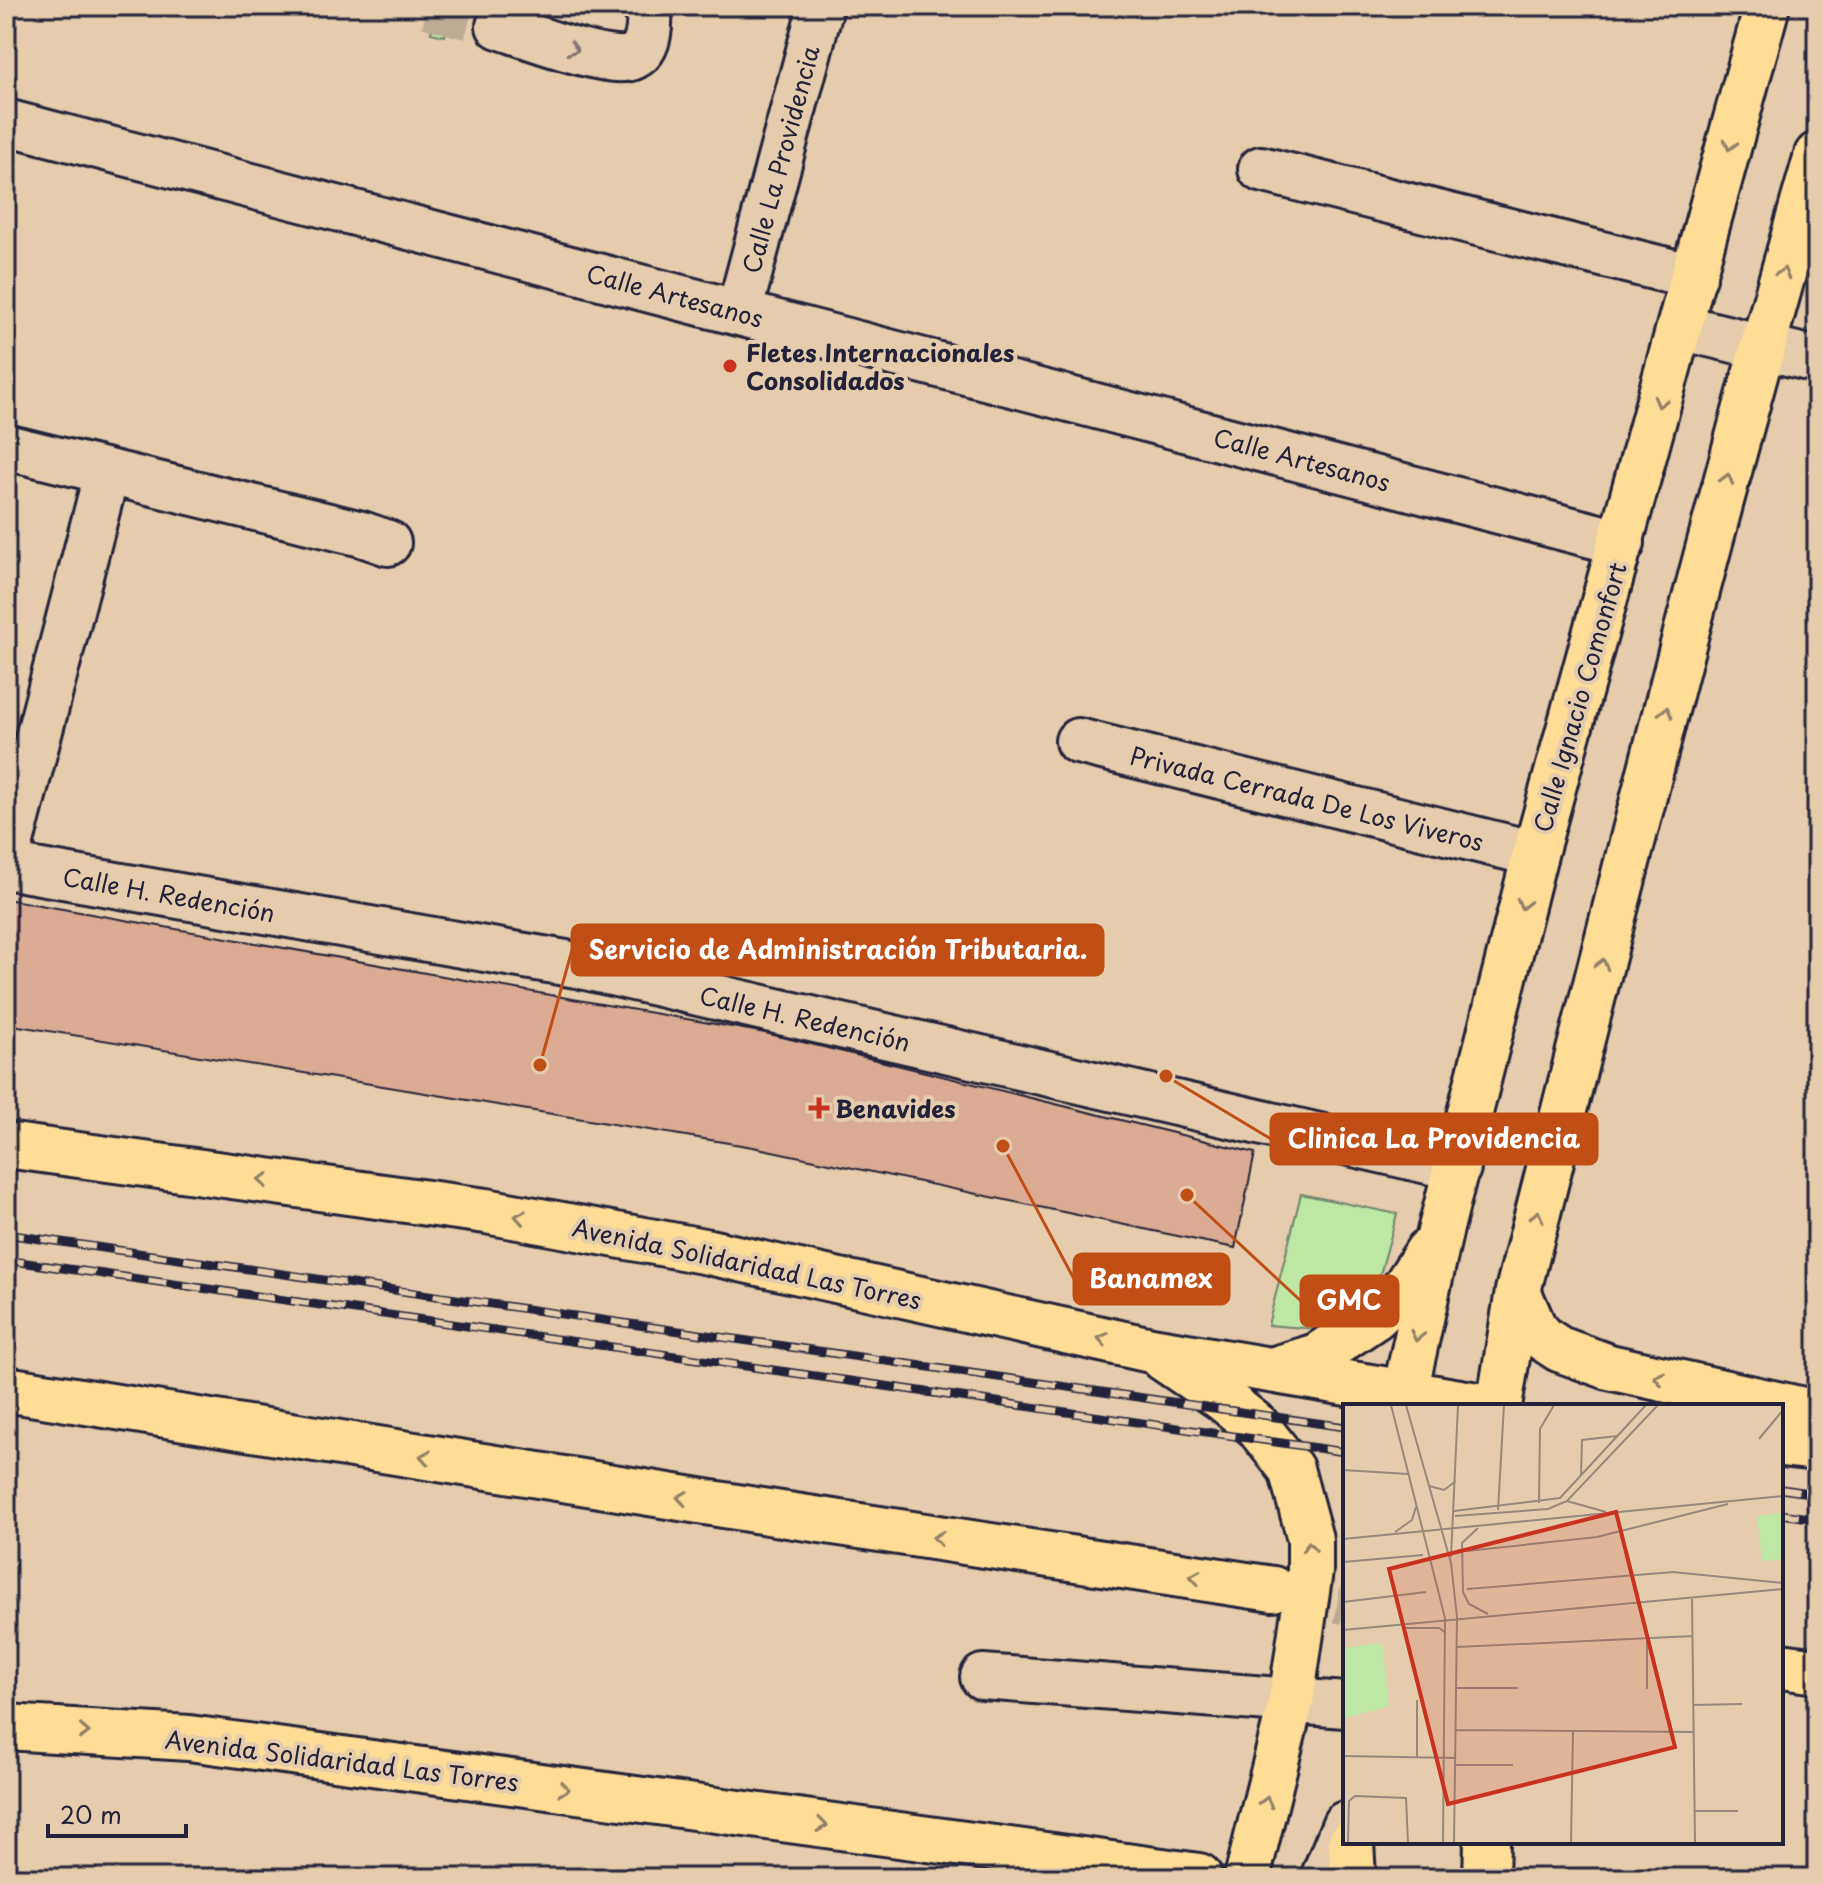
<svg xmlns="http://www.w3.org/2000/svg" width="1823" height="1884" viewBox="0 0 1823 1884" font-family="'Playpen Sans',sans-serif">
<style>
.green{fill:#bde7a3;stroke:#70846f;stroke-width:2}
.building{fill:#dbab93;stroke:#22223b;stroke-width:2}
.lines{fill:none;stroke-linecap:round;stroke-linejoin:round}
.minor-tunnel{stroke:#bdaa95;stroke-width:44;stroke-dasharray:44 22;stroke-linecap:butt}
.major-tunnel{stroke:#bdaa95;stroke-width:44;stroke-dasharray:44 22;stroke-linecap:butt}
.minor-casing{stroke:#22223b;stroke-width:50}
.major-casing{stroke:#22223b;stroke-width:50}
.minor{stroke:#e4ccac;stroke-width:44}
.major{stroke:#ffdd96;stroke-width:44}
.rail-casing{stroke:#22223b;stroke-width:9}
.rail{stroke:#e4ccac;stroke-width:6;stroke-dasharray:18;stroke-linecap:butt}
.oneway{stroke:#837774}
.oneway2{stroke:#908068}
.poi-dot{fill:#c8321e;stroke:#e4ccac;stroke-width:3}
.labels{text-anchor:middle;dominant-baseline:central;stroke-width:8;stroke-linejoin:round;paint-order:stroke}
.street-label{font-size:24px;fill:#22223b;stroke:#e4ccac}
.poi-label{font-size:24px;font-weight:bold;fill:#22223b;stroke:#e4ccac;text-anchor:start}
.inset-road{fill:none;stroke:#96887f;stroke-width:2}
.view{fill:#c8321e;fill-opacity:0.15;stroke:#c8321e;stroke-width:4}
.inset-edge{fill:none;stroke:#22223b;stroke-width:4}
.leader{fill:none;stroke:#c04e15;stroke-width:3}
.callout-dot{fill:#c04e15;stroke:#e4ccac;stroke-width:3}
.callout{fill:#c04e15;stroke:#c04e15;stroke-width:3}
.callout-label{font-size:26px;text-anchor:middle;font-weight:bold;fill:#fff}
</style>
<rect width="100%" height="100%" fill="#e4ccac"/>
<filter id="ink" filterUnits="userSpaceOnUse"><feTurbulence type="fractalNoise" baseFrequency=".0125" numOctaves="2"/><feDisplacementMap in="SourceGraphic" scale="16" xChannelSelector="R" yChannelSelector="G"/><feConvolveMatrix kernelMatrix="1 2 1 2 8 2 1 2 1" color-interpolation-filters="sRGB"/></filter>
<g filter="url(#ink)">
<path class="green" d="M435,6H458L449,11L445,36L431,33Z
M1301,1194L1397,1214L1374,1296L1330,1330L1268,1325Z"/>
<path class="building" d="M6,899L766,1033L1255,1153L1235,1248L753,1147L6,1024Z"/>
<g class="lines">
<path class="minor-tunnel" d="M428,6L499,26"/>
<path class="major-tunnel" d="M1273,1589L1345,1602"/>
<defs>
<path id="minor" d="M499,26C524,34 612,68 633,57C649,49 650,28 649,12L644,6
M6,122L1622,543
M1261,169L1694,277
M739,312L821,6
M1680,327L1817,360
M6,447L362,534L388,543
M1078,741L1535,854
M6,861L101,495
M6,866L577,965L1458,1168
M983,1677L1345,1705
M1323,1878L1345,1824"/>
<path id="major" d="M6,1145L486,1211L709,1252L1151,1350L1483,1406
M1518,1291L1534,1328L1544,1339L1559,1349L1609,1367L1817,1413
M1163,1358L1222,1398L1257,1426L1291,1469L1310,1539V1571L1291,1701L1247,1878
M1275,1369L1317,1356L1375,1317L1401,1293L1428,1251
M6,1389L755,1510L1273,1589
M1402,1406L1440,1232L1535,854L1767,6
M1499,1406L1518,1291C1615,912 1708,531 1817,155
M1781,1444L1817,1448
M1781,1666L1817,1671
M6,1727L189,1738L1199,1876
M1351,1842L1353,1878
M1486,1878L1487,1842"/>
</defs>
<use href="#minor" class="minor-casing"/>
<use href="#major" class="major-casing"/>
<use href="#minor" class="minor"/>
<use href="#major" class="major"/>
<defs>
<path id="rail" d="M6,1234L1345,1427
M6,1260L1345,1452
M1781,1489L1817,1494
M1781,1514L1817,1519"/>
</defs>
<use href="#rail" class="rail-casing"/>
<use href="#rail" class="rail"/>
</g>
<defs><path id="oneway-chevron" d="M-2-3.5L2.5 0L-2 3.5" fill="none" stroke-width="1.6" stroke-linecap="round" stroke-linejoin="round" transform="scale(2)"/></defs>
<use class="oneway" href="#oneway-chevron" transform="translate(573 49) rotate(17)"/>
<g class="oneway2">
<use href="#oneway-chevron" transform="translate(1730 145) rotate(105)"/>
<use href="#oneway-chevron" transform="translate(1783 273) rotate(-74)"/>
<use href="#oneway-chevron" transform="translate(1660 402) rotate(105)"/>
<use href="#oneway-chevron" transform="translate(1727 479) rotate(-75)"/>
<use href="#oneway-chevron" transform="translate(1666 712) rotate(-76)"/>
<use href="#oneway-chevron" transform="translate(1523 904) rotate(104)"/>
<use href="#oneway-chevron" transform="translate(1602 964) rotate(-76)"/>
<use href="#oneway-chevron" transform="translate(263 1180) rotate(-172)"/>
<use href="#oneway-chevron" transform="translate(1537 1216) rotate(-76)"/>
<use href="#oneway-chevron" transform="translate(520 1217) rotate(-170)"/>
<use href="#oneway-chevron" transform="translate(1417 1336) rotate(103)"/>
<use href="#oneway-chevron" transform="translate(1103 1339) rotate(-167)"/>
<use href="#oneway-chevron" transform="translate(1659 1378) rotate(-167)"/>
<use href="#oneway-chevron" transform="translate(425 1457) rotate(-171)"/>
<use href="#oneway-chevron" transform="translate(682 1498) rotate(-171)"/>
<use href="#oneway-chevron" transform="translate(938 1538) rotate(-171)"/>
<use href="#oneway-chevron" transform="translate(1309 1547) rotate(-94)"/>
<use href="#oneway-chevron" transform="translate(1195 1577) rotate(-171)"/>
<use href="#oneway-chevron" transform="translate(84 1732) rotate(3)"/>
<use href="#oneway-chevron" transform="translate(564 1789) rotate(8)"/>
<use href="#oneway-chevron" transform="translate(1266 1802) rotate(-76)"/>
<use href="#oneway-chevron" transform="translate(822 1825) rotate(8)"/>
</g>
</g>
<g class="poi-dot">
<circle cx="730" cy="366" r="8"/>
<path d="M815 1096h8v8h8v8h-8v8h-8v-8h-8v-8h8z"/>
</g>
<g class="labels">
<g class="street-label">
<text transform="translate(780 159) rotate(-75)">Calle La Providencia</text>
<text transform="translate(675 295) rotate(15)">Calle Artesanos</text>
<text transform="translate(1302 459) rotate(15)">Calle Artesanos</text>
<text transform="translate(1579 697) rotate(-74)">Calle Ignacio Comonfort</text>
<text transform="translate(1307 798) rotate(14)">Privada Cerrada De Los Viveros</text>
<text transform="translate(169 894) rotate(10)">Calle H. Redención</text>
<text transform="translate(805 1018) rotate(13)">Calle H. Redención</text>
<text transform="translate(747 1263) rotate(12)">Avenida Solidaridad Las Torres</text>
<text transform="translate(342 1760) rotate(7)">Avenida Solidaridad Las Torres</text>
</g>
<g class="poi-label">
<text x="746" y="352">Fletes Internacionales<tspan x="746" dy="28">Consolidados</tspan></text>
<text x="835" y="1108">Benavides</text>
</g>
</g>
<g transform="translate(1343 1404)">
<rect width="440" height="440" fill="#e4ccac"/>
<path d="M440,109V155L419,157L414,112ZM39,239L46,302L0,315V244Z" fill="#bde7a3"/>
<path class="inset-road" d="M48,1L102,214L100,439M63,1L108,159L114,213L111,439M416,35L440,6M0,66L65,70M238,72L239,36L274,32M86,82L101,86L113,77M224,97L263,108M196,99L197,25L211,1M155,106L161,1M111,107L217,94L303,1M112,112L205,105L224,97L315,1M135,124L119,139L120,188L126,200L145,210M52,128L69,116L73,103M0,135L440,92M124,147L254,133L385,100M108,153L115,1M0,158L80,151M124,185L330,168L440,179M349,195L352,439M0,198L83,188M62,224H96L103,229M0,226L440,185M114,243L350,232M114,284H175M304,285V235M74,296V353M350,301L399,300M113,326L351,328M0,352L113,354M112,361H170M352,407H395M5,439L6,397L12,392L63,394L65,439M228,439L230,327"/>
<path class="view" d="M273,108L332,343L105,400L46,165Z"/>
<rect width="440" height="440" class="inset-edge"/>
</g>
<path class="leader" d="M540 1065L572 950M1166 1076L1271 1139M1003 1146L1074 1279M1187 1195L1301 1301"/>
<g class="callout-dot">
<circle cx="540" cy="1065" r="8"/>
<circle cx="1166" cy="1076" r="8"/>
<circle cx="1003" cy="1146" r="8"/>
<circle cx="1187" cy="1195" r="8"/>
</g>
<g class="callout">
<rect x="572" y="925" width="531" height="50" rx="8"/>
<rect x="1271" y="1114" width="326" height="50" rx="8"/>
<rect x="1074" y="1254" width="155" height="50" rx="8"/>
<rect x="1301" y="1276" width="97" height="50" rx="8"/>
</g>
<g class="callout-label">
<text x="838" y="959">Servicio de Administración Tributaria.</text>
<text x="1434" y="1148">Clinica La Providencia</text>
<text x="1151" y="1288">Banamex</text>
<text x="1349" y="1310">GMC</text>
</g>
<rect width="1823" height="1884" fill="none" stroke="#e4ccac" stroke-width="32"/>
<rect x="16" y="16" width="1791" height="1852" fill="none" stroke="#22223b" stroke-width="3" filter="url(#ink)"/>
<path d="M48 1824v12h138v-12" fill="none" stroke="#22223b" stroke-width="4"/>
<text x="60" y="1824" font-size="24" fill="#22223b" stroke="#e4ccac" stroke-width="6" paint-order="stroke">20 m</text>
</svg>
